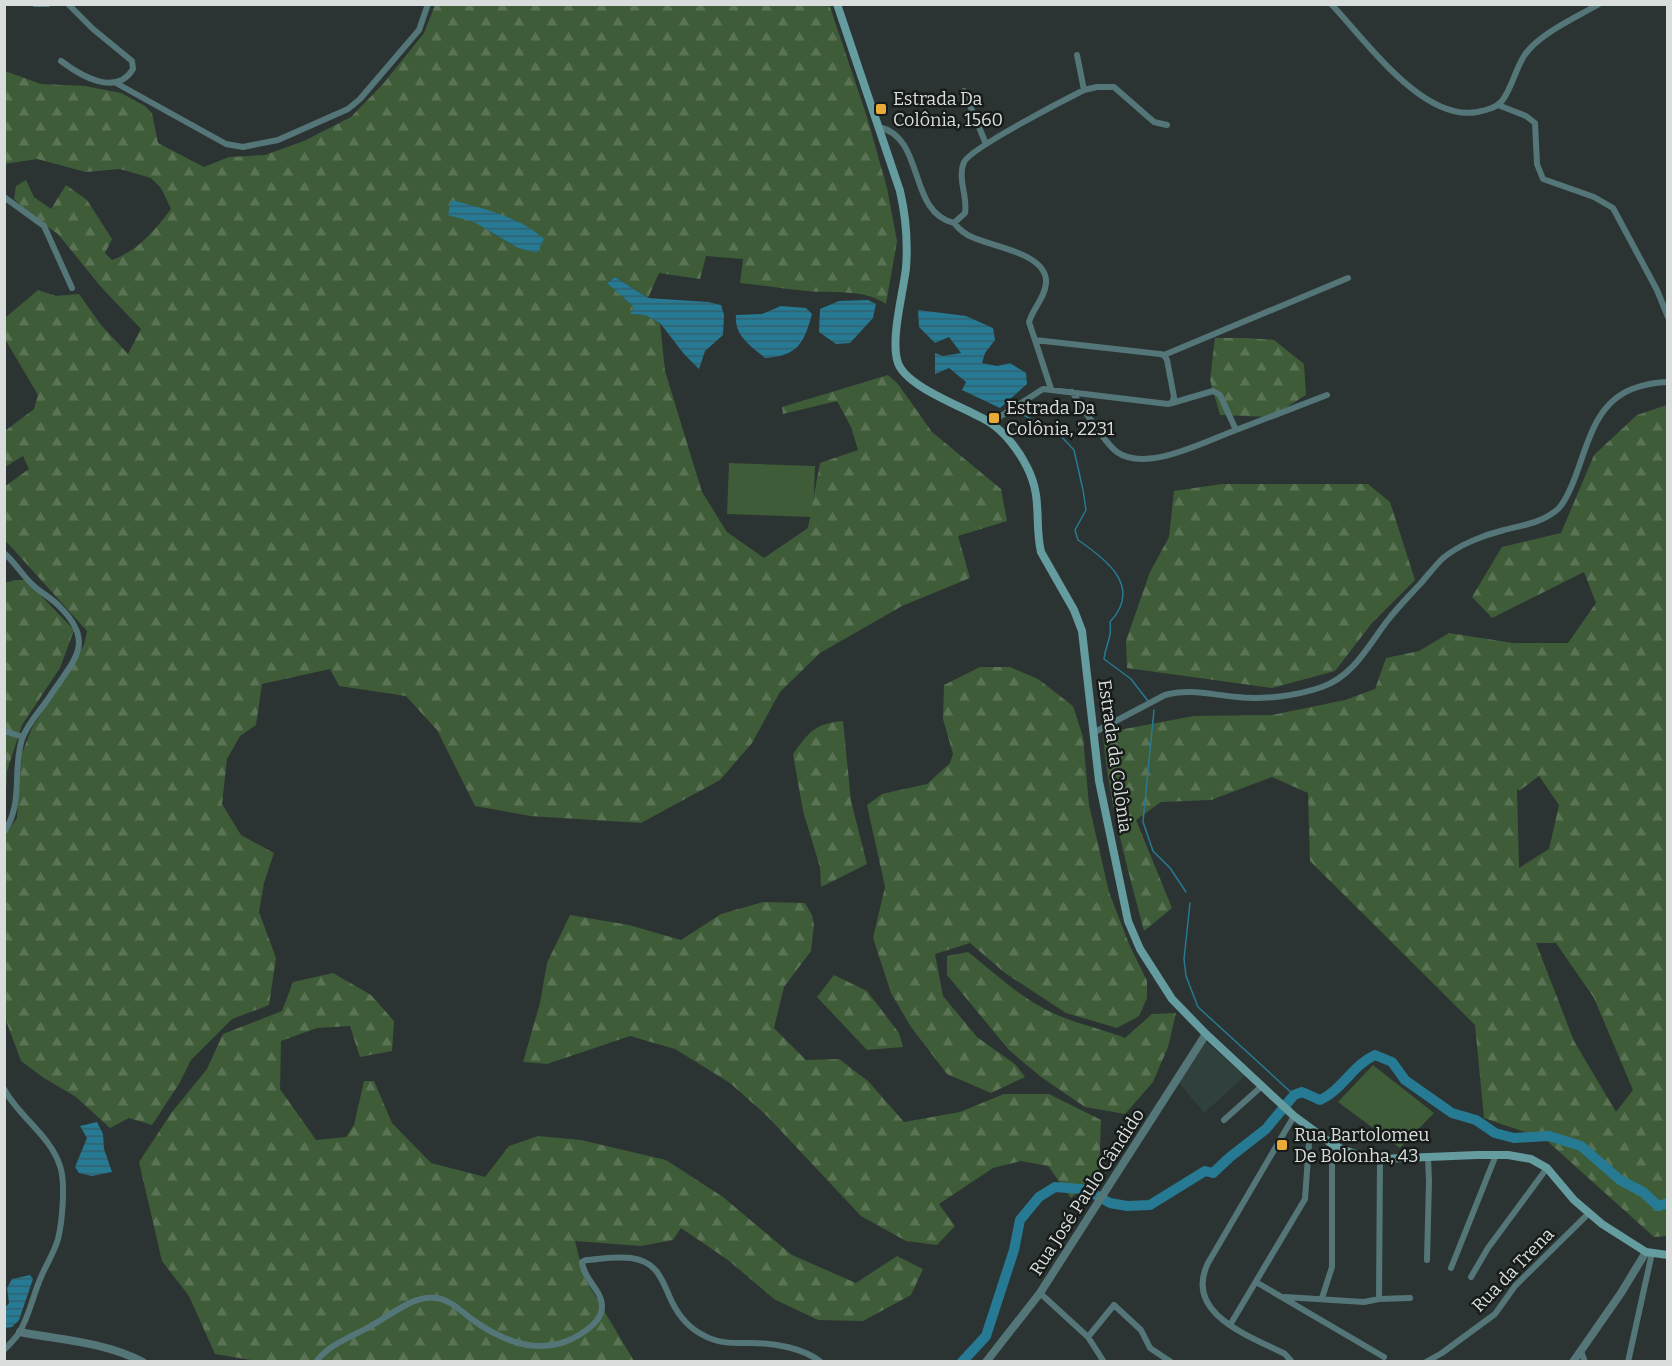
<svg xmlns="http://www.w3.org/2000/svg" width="1672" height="1366" viewBox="0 0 1672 1366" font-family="Bitter,serif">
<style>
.built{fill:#2f403d}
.grass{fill:#3e5c38}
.forest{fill:url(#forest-firs);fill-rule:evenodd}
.water{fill:url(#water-rules)}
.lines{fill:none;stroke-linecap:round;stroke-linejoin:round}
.stream{stroke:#267a93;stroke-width:1.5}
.river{stroke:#267a93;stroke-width:10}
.minor{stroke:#547678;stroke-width:6}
.tertiary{stroke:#547678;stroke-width:8}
.secondary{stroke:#649ca0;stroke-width:8}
.poi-dot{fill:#e9ab38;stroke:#171b1a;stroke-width:2}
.labels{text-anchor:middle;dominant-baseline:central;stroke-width:5;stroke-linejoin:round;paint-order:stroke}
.poi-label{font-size:18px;fill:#d9dedd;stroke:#171b1a;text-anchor:start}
.street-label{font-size:18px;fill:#d9dedd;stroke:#171b1a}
</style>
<defs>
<pattern id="forest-firs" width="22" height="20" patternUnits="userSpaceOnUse" patternTransform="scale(1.5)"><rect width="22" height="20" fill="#3e5c38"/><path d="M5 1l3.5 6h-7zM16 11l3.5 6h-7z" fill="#597354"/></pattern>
<pattern id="water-rules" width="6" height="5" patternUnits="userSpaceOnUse" patternTransform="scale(1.5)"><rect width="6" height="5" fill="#267a93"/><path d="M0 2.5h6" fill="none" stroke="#32616f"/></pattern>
</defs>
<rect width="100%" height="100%" fill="#2b3432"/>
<path class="built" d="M1206,1042L1245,1076L1204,1113L1179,1083Z"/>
<path class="grass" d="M729,463L815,466L813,517L727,514Z
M1373,1065L1434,1113L1400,1148L1338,1102Z"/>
<path class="forest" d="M829,4L867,117L887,188L897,241L886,304C863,288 833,294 807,291C784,289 762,285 740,283L743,259L706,256L700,279L659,273L648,298L615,277L607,283L634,307L630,314L645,315L660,323L665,371L702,492L727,532L764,558L808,528L820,463L858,450L851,427L837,401L783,414L782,407L888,375L898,384L932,432L1001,489L1007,521L958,536L970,578L902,606L820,653L780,692L752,743L720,780L641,823L530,816L475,806L437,730L406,696L339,686L330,669L262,684L256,725L240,736L227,759L222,804L241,835L274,853L264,883L259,912L276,958L269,1005L232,1019L191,1060L179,1084L152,1125L129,1118L110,1128L76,1097L44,1078L21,1061L5,1018V835L17,818L22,753L32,728L84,645L87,631L5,540L4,487L29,469L23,456L5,467V431L34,409L38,395L5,339V318L38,290L56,296L79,294L101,325L128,354L141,329L101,287L58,234L33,217L14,199L16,186L26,180L34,197L51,209L66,185L87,200L112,239L105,253L112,260C139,250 154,231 171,209L161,188L151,178L120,169L86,172L37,159L5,164V71L41,84L85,86L121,93L145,106L152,113L158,143L204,167L229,157L265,155L304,141L351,117L383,84L424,33L435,5ZM474,222L538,253L518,248Z
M1215,338H1247L1274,340L1304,364L1306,395L1271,417L1220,415L1210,380Z
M1667,405L1668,1236L1654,1237L1545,1139L1484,1118L1475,1025L1310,861L1308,793L1272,777L1211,800L1161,802L1136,820L1172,908L1144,931C1127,866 1108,800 1103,733L1194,716L1272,715L1345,700L1375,689L1386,658L1419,651L1449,633L1513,643H1568L1596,603L1584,572L1492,618L1472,597L1502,547L1561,533L1594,455L1637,415ZM1539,776L1559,805L1549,849L1519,868L1517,788L1519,791ZM1536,943H1556L1594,998L1633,1090L1616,1112L1574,1041Z
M1222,484H1368L1390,502L1415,580L1372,623L1335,671L1272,688L1127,668L1126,641L1150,572L1169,537L1174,491Z
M15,580H26L74,630L60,668L22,725L7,771L5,805V583Z
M980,667H1010L1038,679L1073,706L1083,737L1089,805L1109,892L1129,944L1147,981V998L1139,1016L1117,1028L1066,1013L1005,973L970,943L935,954L943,996L977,1037L1016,1065L1025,1077L991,1093L947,1074L911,1027L891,993L873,938L885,887L867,805L882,794L927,784L950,763L953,754L943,719L944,685Z
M843,721L851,801L867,864L821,887L820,867L803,811L793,754C810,731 814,724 843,721Z
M763,902L805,903L812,915L814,925L811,951L784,987L774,1028L806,1060L839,1059L868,1081L904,1122L960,1112L1004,1094H1049L1101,1120L1099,1171L1071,1198L1048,1166L1021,1161L993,1168L939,1204L955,1226L937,1245L906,1241L861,1216L767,1116L730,1083L675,1049L630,1036L547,1064L523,1062L540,1003L547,963L570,915L629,925L681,940L721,914Z
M968,952C996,974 1022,1000 1055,1014C1077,1024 1102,1029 1125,1038L1152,1014L1176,1013L1168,1047L1153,1082L1125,1114L1085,1107L1041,1077L1009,1050L947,975V956Z
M333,973L371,995L394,1021L392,1051L360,1057L350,1026L317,1028L281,1041L280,1089L316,1140L346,1137L354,1125L364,1081H374L392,1123L431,1163L485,1177L509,1146L538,1136L581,1140L666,1160L723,1197L792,1255L856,1283L897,1256L923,1269L911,1295L863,1321L818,1320L774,1299L728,1260L681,1228L673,1240L641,1246L575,1241L584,1277L634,1361H258L215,1354L189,1296L162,1261L139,1162L172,1112L207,1069L223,1034L282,1011L293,982Z
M834,975L867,991L899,1033L903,1047L867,1050L817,997Z"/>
<path class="water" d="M451,200C482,208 520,217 544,239L537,253L518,248L474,222L448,215Z
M615,277L648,298L708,302L721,305L724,315L723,335L705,351L699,369L684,354L660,323L645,315L630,314L634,307L607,283Z
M868,300L876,304L873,318L850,343L836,344L819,332L820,309L839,301Z
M781,306L806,308L812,314C804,343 798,356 765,358C751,346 734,336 736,315L762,314Z
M918,310L966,316L993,328L995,340L985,353L982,363L997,366L1010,363L1026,373L1027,384L1000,408L962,390L966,382L949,368L935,374V353L943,356L961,353L949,337L935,343L919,327Z
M97,1122L103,1134L104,1149L112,1172L92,1176L79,1173L75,1167L87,1138L80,1126Z
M30,1275L33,1279L19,1320L12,1327L5,1328V1308L9,1303L7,1288L12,1279Z"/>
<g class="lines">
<path class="stream" d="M1016,411L1060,435L1074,450L1083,490L1086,510L1075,530L1078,540C1106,559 1143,587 1110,622C1112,640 1106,642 1104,659L1131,679L1148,701
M1154,710L1143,822L1153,851L1170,868L1186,892
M1190,903L1184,959L1186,976L1198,1007L1294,1095"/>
<path class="river" d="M962,1362L986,1336L1014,1250L1020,1220L1039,1197L1055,1187L1081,1189L1089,1191L1110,1203L1127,1206L1150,1205L1205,1171L1213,1173L1230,1157L1266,1129L1294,1095L1302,1092L1320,1100C1342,1090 1353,1065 1375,1055L1392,1062L1405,1080L1452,1113L1476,1120L1495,1133L1514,1138L1549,1136L1581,1146L1620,1180L1643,1192L1658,1206L1668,1203"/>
<path class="minor" d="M35,4H48
M1331,4C1365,39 1422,122 1477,112C1486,110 1496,108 1502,101C1512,88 1515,70 1524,56C1538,34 1577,17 1599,4
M1077,55L1084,90
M61,61C81,76 116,97 133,69L132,61L93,29L68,4
M116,83L226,144L243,147L278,140L348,109L360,99L419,30L428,4
M964,91L986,144
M1498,105L1526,116L1535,123L1537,164L1543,179L1594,197L1613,208L1657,290L1668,317
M879,127C926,138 907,212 954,223L965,213C968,197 957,178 964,162C971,148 1064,100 1084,90L1097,87H1114L1154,122L1167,125
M4,197L44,226L72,288
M954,223C959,229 964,234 972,237C992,247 1048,253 1046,283C1045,298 1033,308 1029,322L1035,340L1160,354L1164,355L1167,360L1174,397L1172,403L1168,404L1043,389L990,423
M1035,340L1051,389
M1164,355L1348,278
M1072,392C1082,406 1104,443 1117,452C1146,473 1206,441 1236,430
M1172,403L1213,391L1220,395L1236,430L1327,395
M4,553C16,563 23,577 35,587C43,594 53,599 60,607C95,642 75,659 52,693C43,708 28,722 22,739C12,771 24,803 4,832
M4,731L23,737
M1093,733L1165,695C1190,688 1212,695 1237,697C1264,700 1296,696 1322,687C1354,676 1369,644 1388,620C1398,607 1410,595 1421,583C1428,575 1435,566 1442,559C1458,545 1484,535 1504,530C1523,525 1542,523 1558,509C1565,502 1568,494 1572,485C1587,450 1592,405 1632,389C1643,385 1655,382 1668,382
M4,1089C19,1117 50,1135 60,1166C66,1183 62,1223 58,1239C54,1253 46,1265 41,1277C33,1295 29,1317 19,1333C15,1339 9,1345 4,1350
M1224,1120L1262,1086
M1427,1260L1429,1181L1428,1157
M1451,1268L1496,1155
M1471,1277L1488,1248L1547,1168
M1256,1282L1384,1357
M1040,1293L1088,1337L1104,1362
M1285,1297L1364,1302L1379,1299L1410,1298
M1322,1298L1332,1267V1144
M1379,1299L1380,1159
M1230,1325L1305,1199L1310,1129
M1088,1337L1114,1305L1141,1330L1150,1348L1171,1362
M1581,1351L1585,1362
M316,1362C328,1345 351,1337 369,1327C383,1319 397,1309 412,1302C419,1299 427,1297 435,1298C449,1299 460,1310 470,1318C503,1342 542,1358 579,1335C589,1329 602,1319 602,1307C603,1291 583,1279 582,1262L586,1260C600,1259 617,1256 631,1258C659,1262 662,1281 672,1302C679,1316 689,1328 703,1335C718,1344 735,1343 752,1343C775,1343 803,1348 821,1362
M1292,1362L1285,1354C1250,1336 1183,1314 1208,1263L1294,1116
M1426,1362L1442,1353L1495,1314L1515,1286L1588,1214
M1628,1362L1652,1253"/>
<path class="tertiary" d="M20,1332C60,1340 106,1342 143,1362
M986,1362L1040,1293L1206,1034
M1573,1362L1621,1293L1646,1252"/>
<path class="secondary" d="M837,4L900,191C906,217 908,242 906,268C903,294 890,340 898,363C907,388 967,408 989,422C1005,432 1019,451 1027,467C1043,498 1034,522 1041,552L1074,610L1082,631L1099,781L1128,921L1140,949L1172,999L1206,1034L1294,1116L1332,1144L1344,1150L1365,1157L1380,1159L1477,1155H1508L1531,1159L1547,1168L1574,1200L1602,1224L1646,1252L1668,1255"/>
</g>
<g class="poi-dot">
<rect x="875" y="103" width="12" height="12" rx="3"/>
<rect x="988" y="412" width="12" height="12" rx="3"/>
<rect x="1276" y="1139" width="12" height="12" rx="3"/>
</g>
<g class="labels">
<g class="poi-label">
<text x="893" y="99">Estrada Da<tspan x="893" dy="21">Colônia, 1560</tspan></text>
<text x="1006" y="408">Estrada Da<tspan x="1006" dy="21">Colônia, 2231</tspan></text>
<text x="1294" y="1135">Rua Bartolomeu<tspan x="1294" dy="21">De Bolonha, 43</tspan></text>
</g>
<g class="street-label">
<text transform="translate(1115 756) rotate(82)">Estrada da Colônia</text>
<text transform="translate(1087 1192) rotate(-57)">Rua José Paulo Cândido</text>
<text transform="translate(1513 1270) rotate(-46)">Rua da Trena</text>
</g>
</g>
<rect width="1672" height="1366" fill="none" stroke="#d9dedd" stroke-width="12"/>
</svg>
